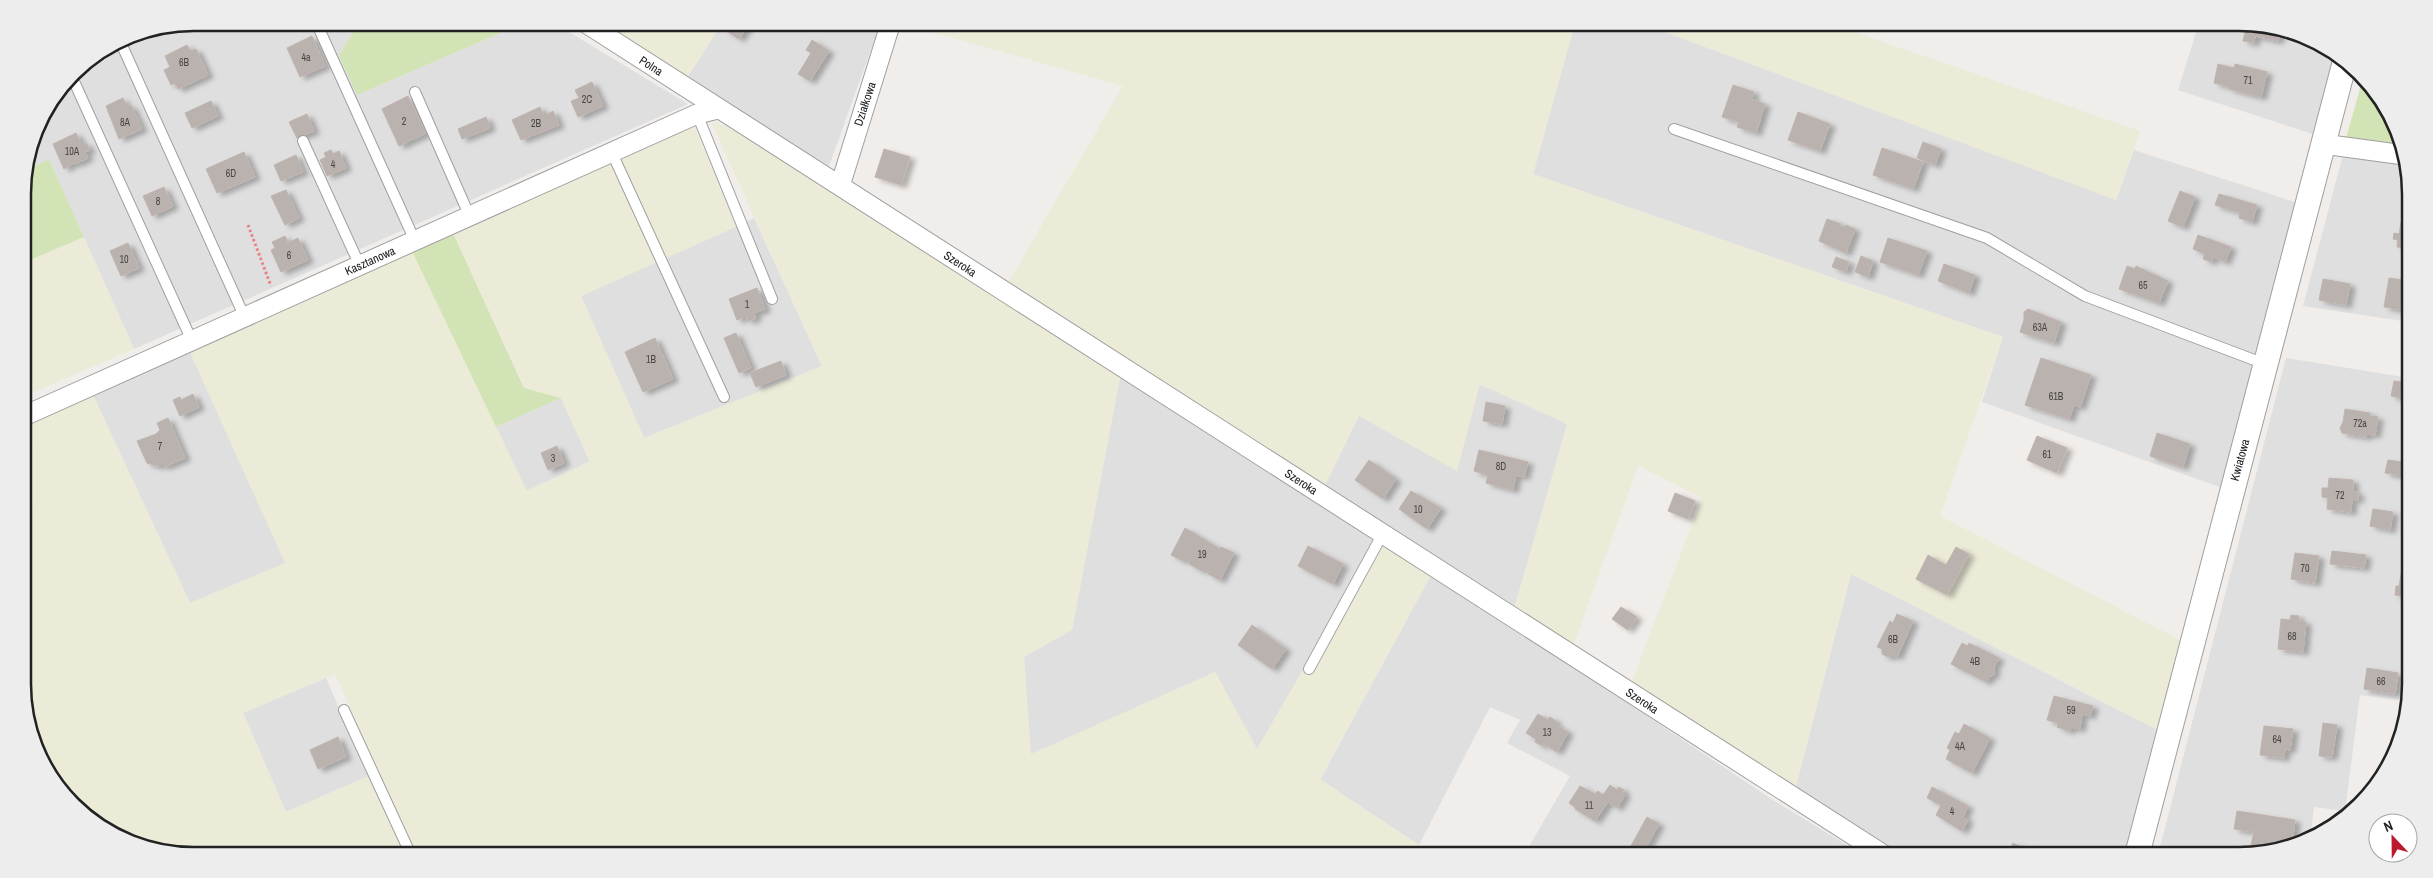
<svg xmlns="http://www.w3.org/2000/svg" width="2433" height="878" viewBox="0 0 2433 878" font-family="'Archivo Narrow',sans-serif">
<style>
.residential{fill:#dfdfdf}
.farmland{fill:#ecebd8}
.grass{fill:#d2e4b6}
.building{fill:#bab2af;stroke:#c1b3ad;filter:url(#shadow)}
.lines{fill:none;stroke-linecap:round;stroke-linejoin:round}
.service-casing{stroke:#9f9f9f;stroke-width:12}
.minor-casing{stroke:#9f9f9f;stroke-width:21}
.tertiary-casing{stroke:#9f9f9f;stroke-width:26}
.path{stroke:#ea8284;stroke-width:3;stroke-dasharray:2.5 2.5;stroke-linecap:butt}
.service{stroke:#fff;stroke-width:10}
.minor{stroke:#fff;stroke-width:19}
.tertiary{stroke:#fff;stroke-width:24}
.labels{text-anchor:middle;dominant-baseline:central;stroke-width:4.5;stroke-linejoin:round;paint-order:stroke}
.number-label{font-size:10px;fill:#484645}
.street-label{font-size:12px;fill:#222;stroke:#fff}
.rim{fill:none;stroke:#222;stroke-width:2.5}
</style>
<defs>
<filter id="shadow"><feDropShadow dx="5.5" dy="3" stdDeviation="2.5" flood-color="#0004"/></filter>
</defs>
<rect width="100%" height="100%" fill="#f1edea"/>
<path class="residential" d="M1640,22L2116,200L2134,150L2301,204L2225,489L1982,402L2003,337L1533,174L1575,23Z
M194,23H358L339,56L357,95L524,23H554L688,104L134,349L49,159L27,169L40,118L81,65L129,35Z
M722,23H863L878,30L829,166L685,81Z
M2199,23H2239L2294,32L2337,61L2319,136L2178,90Z
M2343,155L2407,164L2409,172V322L2303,306Z
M754,218L822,366L644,438L581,296Z
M189,350L286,563L190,603L92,393Z
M2286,358L2410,378V684L2408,701L2360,695L2345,811L2314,807L2310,838L2294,846L2250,855H2158Z
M1121,372L1380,538L1257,749L1215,672L1030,755L1024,657L1072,629Z
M1479,384L1568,424L1514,609L1324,487L1359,416Z
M561,398L590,462L526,491L496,427Z
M1432,573L1773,800L1863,855H1524L1570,776L1507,743L1520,720L1490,707L1419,845L1320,780Z
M1851,574L2158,730L2125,855H1899L1795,790Z
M326,678L369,776L286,812L243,713Z"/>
<path class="farmland" d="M908,22L1575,23L1533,174L2003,337L1940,516L2182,641L2158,730L1851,574L1795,790L1631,684L1702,498L1638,466L1573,646L1514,609L1567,424L1480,384L1457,471L1359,416L1324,487L1009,281L1123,86L907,25Z
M595,23H722L685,81Z
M1640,23H1829L2140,131L2116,200Z
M711,122L732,128L1121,372L1072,630L1024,657L1031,754L1215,672L1257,749L1380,538L1432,573L1320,779L1419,845L1409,855H417L335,674L243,713L286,812L369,776L404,855H194L139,846L65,797L26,717L24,423L92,393L190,603L285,563L189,350L412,251L527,491L590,461L561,398L525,388L453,233L694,126L736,227L581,296L644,438L822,366Z
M84,237L134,349L31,393L24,377L23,263Z"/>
<path class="grass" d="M358,23V22L524,23L357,95L339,56Z
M2363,78L2368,81L2397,128L2402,146L2345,142Z
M49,159L84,237L23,263V183L27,169Z
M453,233L524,388L561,398L496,427L412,251Z"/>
<path class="building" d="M728,22H750L739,39L724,29Z
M2247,24L2281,29L2278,41L2255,36L2254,43L2243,41Z
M312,36L325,66L300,77L287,48Z
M812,40L829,51L810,81L798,74L811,53L806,50Z
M187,45L190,51L196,49L208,75L178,89L175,83L171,85L164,70L170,67L165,56Z
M2218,64L2234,68L2230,87L2214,83Z
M2235,64L2267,72L2261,97L2229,89Z
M592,82L603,106L578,117L571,101L579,98L575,90Z
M1733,85L1754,92L1752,99L1765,104L1756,133L1737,127L1739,122L1722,117Z
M408,96L426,133L399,146L382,109Z
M123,98L127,107L131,105L142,129L119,139L106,106Z
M211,101L218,116L192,128L185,113Z
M540,107L544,116L553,111L559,125L521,140L512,120Z
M1798,112L1830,124L1820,151L1788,140Z
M307,114L314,131L297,138L289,122Z
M486,117L490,128L462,139L458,129Z
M76,133L82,145L86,143L90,150L85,152L88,158L75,164V162L64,169L53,144Z
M1923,142L1941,149L1935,165L1917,158Z
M1882,148L1923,162L1913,189L1873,175Z
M884,149L910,157L901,185L875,177Z
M331,150L333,154L339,151L346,168L327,176L320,160L326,157L324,153Z
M244,152L255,177L217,193L206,169Z
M296,155L303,172L281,181L274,165Z
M164,187L173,206L152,216L143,196Z
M286,190L299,218L285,225L271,196Z
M2180,191L2195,197L2183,227L2168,221Z
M2219,194L2257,205L2252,222L2239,218L2240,213L2215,205Z
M1827,219L1841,224L1840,226L1845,227L1846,225L1855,229L1846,253L1819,241Z
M2401,222L2409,224V248L2397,247L2398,240L2393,239L2394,233L2399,234Z
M2198,235L2231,247L2225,262L2213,257L2211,262L2203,259L2205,254L2193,249Z
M285,236L288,243L298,238L308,260L281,272L271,250L275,248L272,242Z
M1888,238L1927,251L1918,275L1880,262Z
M128,243L139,268L121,276L110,251Z
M1861,256L1873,261L1868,277L1855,272Z
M1836,257L1849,262L1846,272L1832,267Z
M1944,264L1975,275L1969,293L1938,281Z
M2127,266L2135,269L2136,266L2168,281L2159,303L2119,289Z
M2389,278L2408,281L2403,310L2384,307Z
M2323,279L2350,284L2346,305L2319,300Z
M757,288L765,309L754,313L756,318L748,321L746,316L737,320L729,299Z
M2028,309L2061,322L2054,343L2020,332L2024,320V312Z
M736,333L751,368L739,373L724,338Z
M655,338L673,379L643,392L625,352Z
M2041,358L2091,375L2080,407L2074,405L2069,419L2025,405Z
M781,361L786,375L756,387L750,373Z
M2394,381L2410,383V400L2391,396Z
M193,394L199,407L180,416L173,400L180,397L181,400Z
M1486,402L1505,406L1502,424L1483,421Z
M2345,409L2370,413V416L2378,417L2375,435L2367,434L2366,437L2342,433L2340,428L2343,422Z
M168,418L185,458L164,467L163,464L157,466L147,463L137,441L156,434L160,430L157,423Z
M2157,433L2190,444L2183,467L2150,456Z
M2037,436L2067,448L2057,473L2027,460Z
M557,446L564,463L548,470L541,453Z
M1479,450L1528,462L1524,477L1516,475L1513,490L1486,483L1488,475L1474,471Z
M1369,460L1396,479L1383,499L1355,480Z
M2388,460L2410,463V477L2385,473Z
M2329,478L2353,480V492H2358V500L2352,499L2351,512L2327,509L2328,498L2322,497V488H2328Z
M1411,491L1441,508L1427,529L1399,509Z
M1675,493L1695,501L1688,519L1668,511Z
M2373,509L2393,512L2390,530L2370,526Z
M1185,528L1220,549L1221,547L1234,553L1220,580L1208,574L1209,571L1203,569L1202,571L1189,564L1190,562L1185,559L1183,561L1171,555Z
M1308,546L1343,564L1333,584L1298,566Z
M1956,547L1969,554L1947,595L1916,579L1928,555L1946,565Z
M2332,551L2366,555L2364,568L2330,564Z
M2295,553L2319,556L2315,583L2291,579Z
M2402,569L2410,570V597L2395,595L2396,586H2399Z
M1621,607L1637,617L1628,630L1612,619Z
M1897,614L1913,621L1897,657L1892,655L1888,657L1882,654V649L1877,647L1890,621L1893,623Z
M2291,615L2299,616L2298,621L2306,622L2303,652L2278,649L2281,619L2290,620Z
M1252,625L1286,649L1272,669L1238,645Z
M1962,643L1968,646L1969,643L1999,658L1994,667V675L1990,676L1986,682L1951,664Z
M2367,668L2398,673L2395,694L2364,689Z
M2054,696L2093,706L2090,716L2082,714L2080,729L2071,727L2070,731L2057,727L2058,723L2047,720Z
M1538,714L1548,720L1550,717L1556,721L1555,724L1568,732L1557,752L1543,743L1542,746L1535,742L1536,739L1526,733Z
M2323,723L2337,725L2332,757L2319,756Z
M1964,724L1990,738L1972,773L1946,759L1950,750L1947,748L1955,732L1959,734Z
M2264,726L2293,729L2290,750L2285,749L2284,758L2260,755Z
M338,737L346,757L318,769L310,750Z
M1610,785L1617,790L1619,787L1624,790L1622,793L1625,795L1617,808L1608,802L1595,821L1575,809L1576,808L1569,803L1580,786L1595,794L1598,791L1603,795Z
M1932,787L1968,806L1963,817L1968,820L1962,831L1936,815L1941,805L1927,798Z
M2237,811L2295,820L2292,844L2281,842L2278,849L2251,845L2254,832L2234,829Z
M1647,817L1659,824L1642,855H1632L1627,853Z
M2013,843L2038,855H2007Z"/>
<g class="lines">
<defs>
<path id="service" d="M316,22L415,241
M120,41L245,318
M72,77L192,341
M415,92L470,217
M697,114L772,299
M1674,129L1987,238L2085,296L2265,364
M303,141L360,266
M612,153L724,397
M24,399L30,413
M1309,669L1382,535
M344,710L411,855"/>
<path id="minor" d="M584,22L1884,855
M2323,144L2404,155
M840,186L891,22
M24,416L697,114L718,109"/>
<path id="tertiary" d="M2137,855L2344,65"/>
</defs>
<use href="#service" class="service-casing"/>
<use href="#minor" class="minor-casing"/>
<use href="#tertiary" class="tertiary-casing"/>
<path class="path" d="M248,225L271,286"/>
<use href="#service" class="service"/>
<use href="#minor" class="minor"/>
<use href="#tertiary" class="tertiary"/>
</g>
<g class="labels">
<g class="number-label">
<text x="306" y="57">4a</text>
<text x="184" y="62">6B</text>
<text x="2248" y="80">71</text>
<text x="587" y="99">2C</text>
<text x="404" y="121">2</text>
<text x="125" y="122">8A</text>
<text x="536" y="123">2B</text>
<text x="72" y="151">10A</text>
<text x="333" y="164">4</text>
<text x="231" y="173">6D</text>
<text x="158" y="201">8</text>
<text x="289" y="255">6</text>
<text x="124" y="259">10</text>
<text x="2143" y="285">65</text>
<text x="747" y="304">1</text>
<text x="2040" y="327">63A</text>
<text x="651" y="359">1B</text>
<text x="2056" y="396">61B</text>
<text x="2360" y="423">72a</text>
<text x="160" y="446">7</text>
<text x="2047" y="454">61</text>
<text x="553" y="458">3</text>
<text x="1501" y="466">8D</text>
<text x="2340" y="495">72</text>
<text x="1418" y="509">10</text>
<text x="1202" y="554">19</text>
<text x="2305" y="568">70</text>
<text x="2292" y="636">68</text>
<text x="1893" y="639">6B</text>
<text x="1975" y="661">4B</text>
<text x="2381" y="681">66</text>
<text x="2071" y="710">59</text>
<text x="1547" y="732">13</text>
<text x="2277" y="739">64</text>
<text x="1960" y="746">4A</text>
<text x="1589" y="805">11</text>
<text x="1952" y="811">4</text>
</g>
<g class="street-label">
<text transform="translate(651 66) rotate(33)">Polna</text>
<text transform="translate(865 104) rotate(-72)">Działkowa</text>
<text transform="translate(370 261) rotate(-24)">Kasztanowa</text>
<text transform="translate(960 264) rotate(33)">Szeroka</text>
<text transform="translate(2240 460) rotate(-75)">Kwiatowa</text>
<text transform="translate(1301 482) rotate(33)">Szeroka</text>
<text transform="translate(1642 701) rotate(33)">Szeroka</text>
</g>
</g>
<path d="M0 0H2433V878H0ZM194 31H2239A163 163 0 0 1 2402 194V684A163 163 0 0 1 2239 847H194A163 163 0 0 1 31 684V194A163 163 0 0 1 194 31Z" fill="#ededed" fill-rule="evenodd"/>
<path class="rim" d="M194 31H2239A163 163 0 0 1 2402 194V684A163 163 0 0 1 2239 847H194A163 163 0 0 1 31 684V194A163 163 0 0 1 194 31Z"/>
<g transform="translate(2393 838) rotate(338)"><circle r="24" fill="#ffffff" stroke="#a7a7a7"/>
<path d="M0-4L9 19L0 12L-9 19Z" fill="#ba192e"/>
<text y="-8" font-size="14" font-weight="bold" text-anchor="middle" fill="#222222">N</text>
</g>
</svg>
